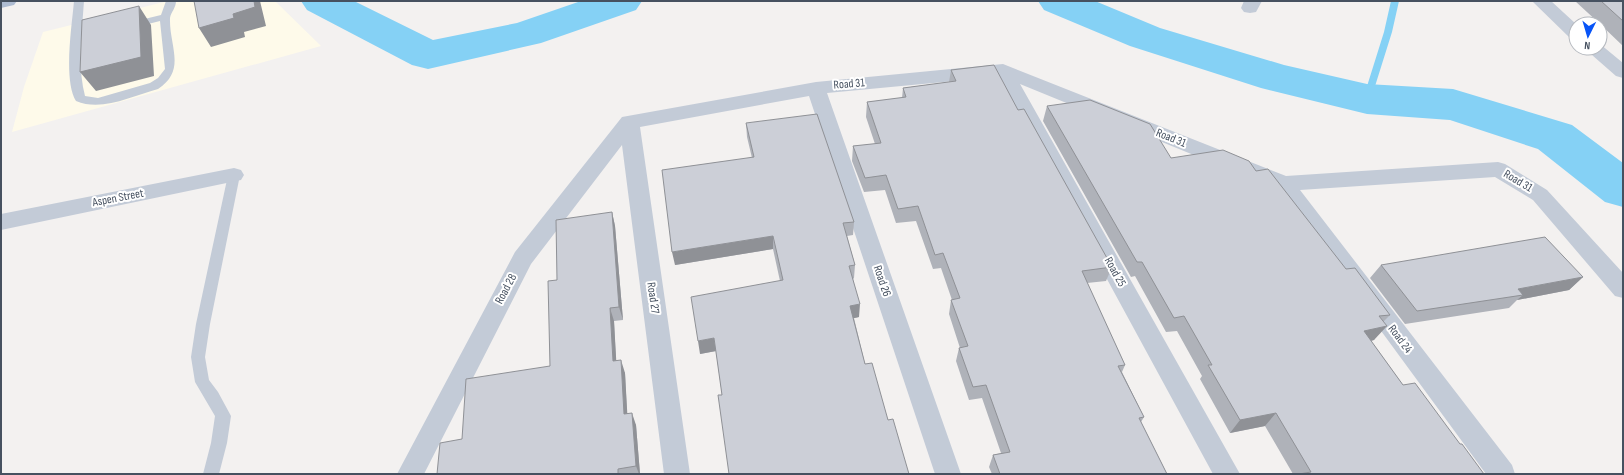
<svg xmlns="http://www.w3.org/2000/svg" width="1624" height="475" viewBox="0 0 1624 475" font-family="'Sofia Sans Condensed',sans-serif">
<style>
.commercial{fill:#fefaea}
.lines{fill:none;stroke-linecap:round;stroke-linejoin:round}
.stream{fill:#85d1f5;fill-rule:evenodd}
.river{fill:#85d1f5;fill-rule:evenodd}
.service{fill:#c3cbd7;fill-rule:evenodd}
.minor{fill:#c3cbd7;fill-rule:evenodd}
.tertiary{fill:#c3cbd7;fill-rule:evenodd}
.primary{fill:#aebcd2;fill-rule:evenodd}
.wall{fill:#afb2b9}
.shaded-wall{fill:#8f9196}
.building{fill:#cccfd7;stroke:#8f9196}
.labels{text-anchor:middle;dominant-baseline:central;stroke-width:4;stroke-linejoin:round;paint-order:stroke}
.street-label{font-size:12px;fill:#465160;stroke:#fff}
</style>
<rect width="100%" height="100%" fill="#f3f1f0"/>
<path class="commercial" d="M168,1H275L321,46L12,132L24,87L43,32Z"/>
<g class="lines">
<path class="stream" d="M1391,1H1399L1392,32L1371,99L1367,102L1363,99L1384,32Z"/>
<path class="river" d="M301,1H354L433,40L517,23L581,1H642L636,10L541,43L428,69L412,65L307,10Z
M1038,1H1095L1160,28L1284,65L1367,84L1453,89L1572,125L1623,163V207L1605,202L1538,149L1450,120L1367,114L1261,88L1130,46L1044,10Z"/>
<path class="service" d="M74,1H84C82,32 77,65 85,96L98,98L150,83L158,78L165,69L160,21L132,28L127,25L128,23L161,15L166,1H176C176,8 171,12 170,18C169,46 187,70 158,89C132,96 102,112 76,101C63,80 72,25 74,1Z
M234,171L238,172L240,175L210,324L205,357L209,380L218,392L231,416L227,443L219,474H203L211,443L215,416L195,382L191,357L196,324L228,175L230,172Z"/>
<path class="minor" d="M1244,1H1262L1256,12L1250,13L1244,12L1241,8Z
M1003,64L1286,176L1498,162L1505,164L1547,190L1623,273V298L1615,296L1533,200L1495,177L1300,190L1512,465L1515,474H1486L1277,189L1020,84L1240,474H1213L997,77L827,93L961,474H935L809,96L640,127L690,474H664L622,145L531,264L424,474H397L515,252L622,117L816,82Z
M234,168L241,170L244,175L241,180L1,230V214Z"/>
<path class="tertiary" d="M1532,1H1551L1576,24V40L1570,38Z
M1600,44L1623,63V78L1616,76L1584,48H1600Z"/>
<path class="primary" d="M1,1H17L14,5L1,8Z"/>
</g>
<path class="wall" d="M1575,1H1623V46L1600,24Z
M951,70L1018,110L1112,267L1106,281L1087,283L1125,365L1122,372L1144,417L1141,422L1167,474H992L989,467L993,455L1001,453L982,398L969,400L956,361L959,348H960L949,314L951,300H952L941,268L933,269L916,221L896,223L885,190L864,192L852,161L853,146L875,144L866,117L867,102L902,98L903,88L949,82Z
M1047,106L1171,158L1256,171L1346,269L1390,315L1383,322L1374,340L1371,341L1403,385L1460,444L1484,474H1293L1265,426L1230,433L1200,379L1202,376L1177,331L1166,332L1135,276L1131,277L1043,121Z
M746,123L854,222L853,235L847,236L855,265L854,278L853,279L859,317L854,318L865,364L909,474L722,395L716,351L700,354L780,281L773,249L675,265L752,158L747,137Z
M612,212L615,226L623,320L614,321L616,361L625,373L627,413L636,425L640,474H437L462,439L550,366Z
M1381,265L1583,277L1569,290L1517,300L1509,308L1405,324L1370,278Z"/>
<path class="shaded-wall" d="M254,1H260L266,26L244,32L245,37L211,47L199,28Z
M139,6L151,25L154,76L96,91L80,72Z
M612,212L615,226L623,320L619,307Z
M773,236V249L675,265L672,252Z
M1583,277L1569,290L1517,300L1523,295L1518,289Z
M860,304L859,317L850,319V306Z
M610,308L614,321L617,374L613,361Z
M1387,326L1374,340L1352,345L1364,331Z
M714,338L716,351L700,354L698,341Z
M621,360L625,373L628,426L624,414Z
M632,413L636,425L640,474H639L636,466Z
M1276,413L1265,426L1230,433L1240,420Z"/>
<path class="building" d="M194,1H254L255,7L233,14L234,18L199,28Z
M1601,1H1623V21Z
M139,6L141,57L80,72L82,20Z
M994,65L1018,110L1024,109L1112,267L1082,271L1125,365L1118,366L1144,417L1139,418L1167,474H1000L993,455L1010,452L986,385L973,387L959,348L968,346L951,300L960,298L943,253L935,255L918,206L898,209L886,175L865,178L853,146L881,143L867,102L906,97L903,88L956,81L951,70Z
M1090,100L1150,124L1171,158L1223,150L1249,161L1256,171L1268,169L1346,269L1355,268L1390,315L1379,316L1387,326L1364,331L1403,385L1415,383L1460,444H1462L1484,474H1299L1311,472L1276,413L1240,420L1208,365H1212L1184,316L1174,318L1142,262H1137L1047,106Z
M817,114L854,222L843,223L855,265L849,266L860,304L850,306L865,364L872,363L888,420L893,419L909,474H729L718,395H722L714,338L698,341L691,297L783,280L773,236L672,252L662,170L754,157L746,123Z
M612,212L619,307L610,308L613,361L621,360L624,414L632,413L636,466L618,469V474H437L440,443L462,439L466,379L550,366L548,281L557,280L556,220Z
M1545,237L1583,277L1518,289L1523,295L1417,311L1381,265Z"/>
<g class="labels">
<g class="street-label">
<text transform="translate(849 84) rotate(-5)">Road 31</text>
<text transform="translate(1171 138) rotate(22)">Road 31</text>
<text transform="translate(1518 181) rotate(31)">Road 31</text>
<text transform="translate(118 198) rotate(-11)">Aspen Street</text>
<text transform="translate(1115 272) rotate(61)">Road 25</text>
<text transform="translate(882 281) rotate(71)">Road 26</text>
<text transform="translate(506 289) rotate(-62)">Road 28</text>
<text transform="translate(653 298) rotate(82)">Road 27</text>
<text transform="translate(1400 339) rotate(53)">Road 24</text>
</g>
</g>
<rect width="1624" height="475" fill="none" stroke="#465160" stroke-width="4"/>
<g transform="translate(1588 36) rotate(185)"><circle r="19" fill="#ffffff" stroke="#b5b9bf"/>
<path d="M0-3L7 15L0 10L-7 15Z" fill="#0754f7"/>
<text y="-6" font-size="11" font-weight="bold" text-anchor="middle" fill="#465160">N</text>
</g>
</svg>
